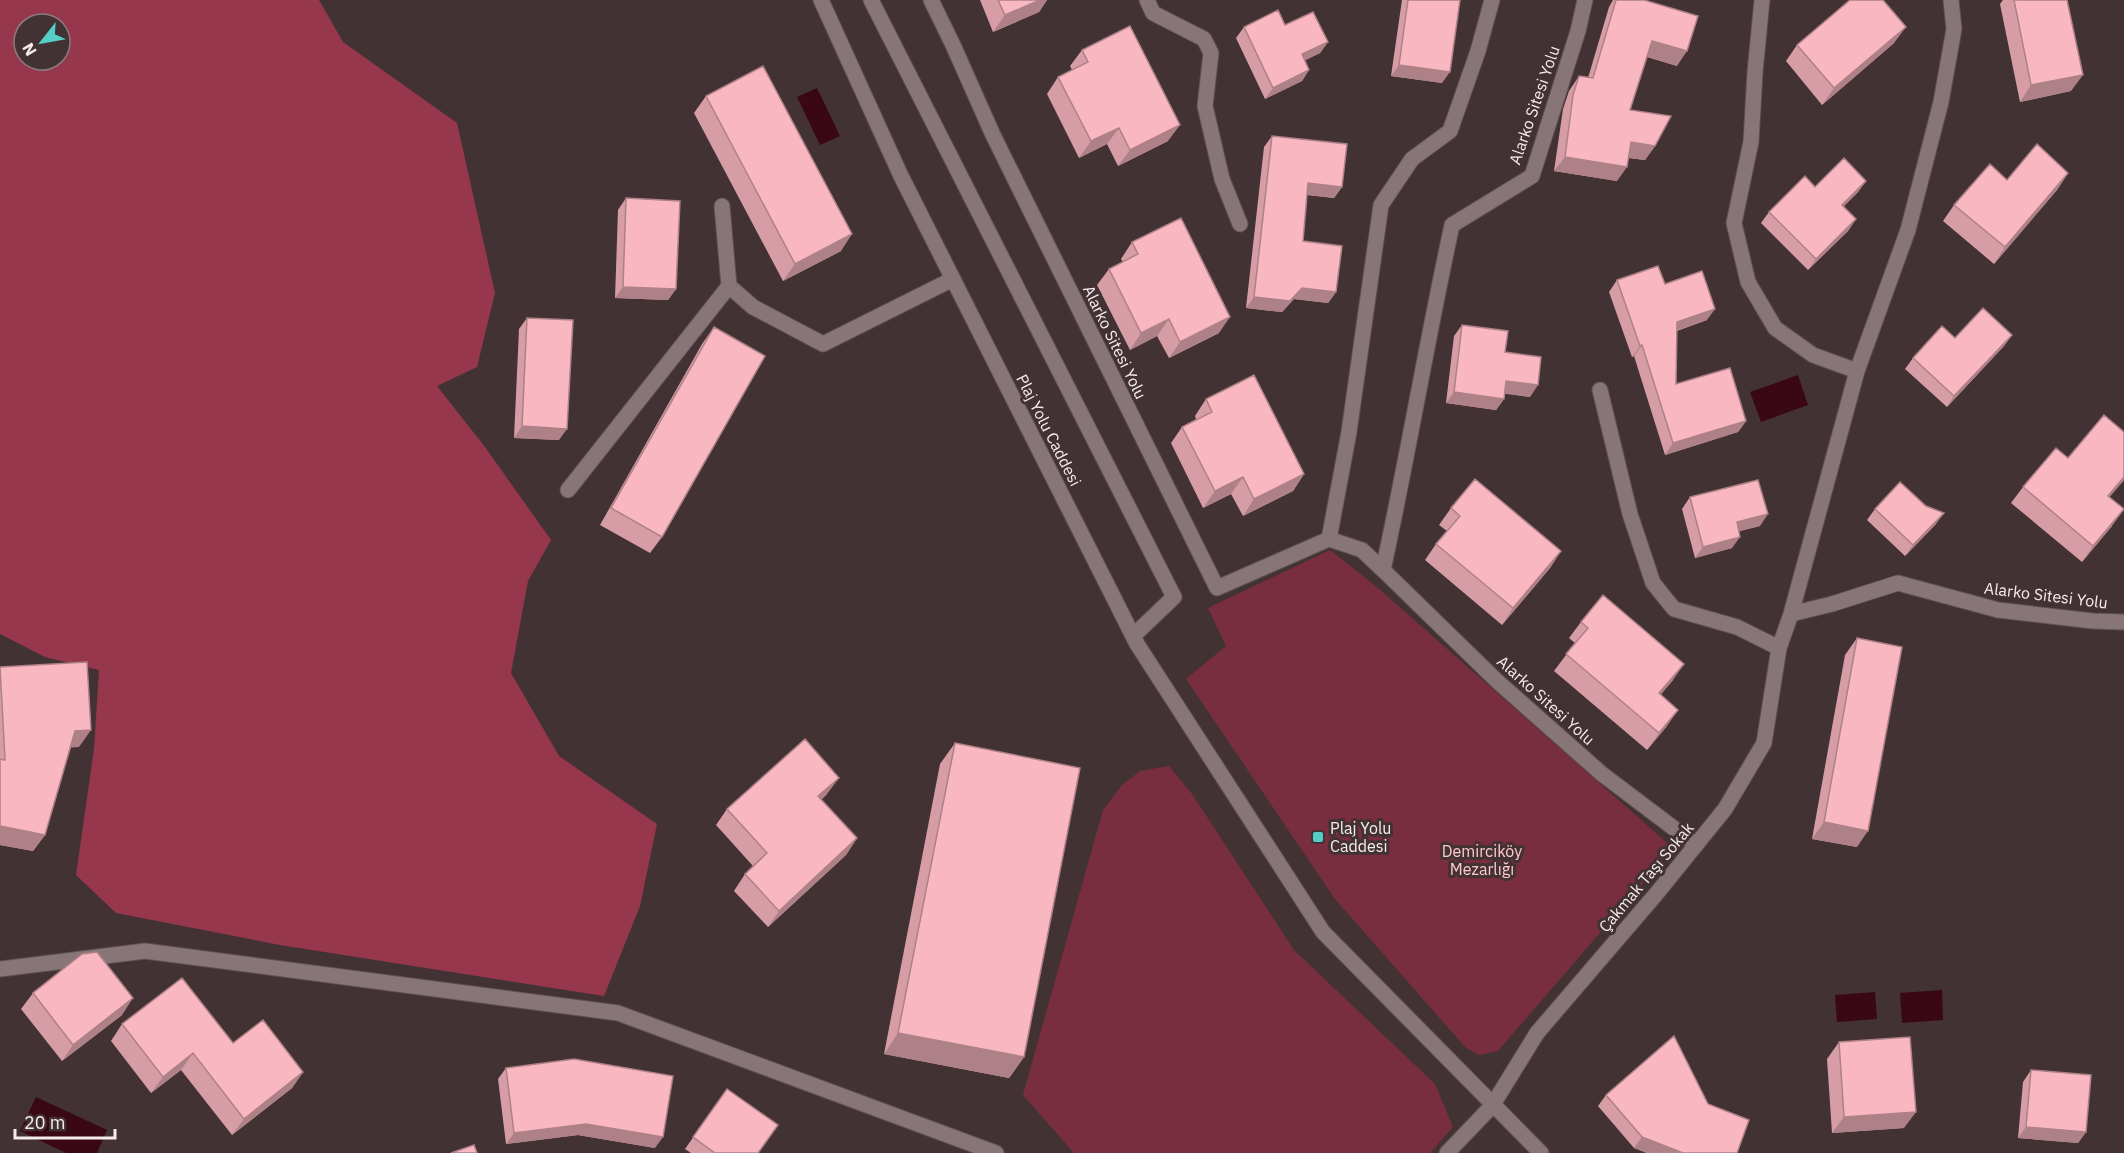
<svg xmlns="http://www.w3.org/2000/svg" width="2124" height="1153" viewBox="0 0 2124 1153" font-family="'IBM Plex Sans',sans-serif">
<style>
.green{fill:#792e40}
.forest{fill:#97374e;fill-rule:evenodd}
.water{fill:#390716}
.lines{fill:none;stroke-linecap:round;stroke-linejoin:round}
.service-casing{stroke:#5e5152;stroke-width:17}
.minor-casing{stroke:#5e5152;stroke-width:17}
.tertiary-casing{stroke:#5e5152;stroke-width:17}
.service{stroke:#887578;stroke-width:15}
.minor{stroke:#887578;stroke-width:15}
.tertiary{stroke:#887578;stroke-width:15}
.wall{fill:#d69da6}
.shaded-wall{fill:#ae8087}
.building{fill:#f9b7c1;stroke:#ae8087;stroke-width:1.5}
.poi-dot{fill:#55cec5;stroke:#423234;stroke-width:2}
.labels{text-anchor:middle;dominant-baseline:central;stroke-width:6;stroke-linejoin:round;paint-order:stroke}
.street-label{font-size:16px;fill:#f6eced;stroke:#423234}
.poi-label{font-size:16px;fill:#f6eced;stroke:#423234;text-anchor:start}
.park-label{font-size:16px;fill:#ffc7cf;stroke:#423234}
</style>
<rect width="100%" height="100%" fill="#423234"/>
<path class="green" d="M1330,550L1378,588L1673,848L1498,1051L1479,1055L1466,1048L1335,899L1186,679L1226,646L1208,608Z
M1169,766L1192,794L1294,950L1435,1084L1453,1127L1430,1153H1074L1023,1095L1103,810L1122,785L1140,771Z"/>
<path class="forest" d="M0,0H319L343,42L457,123L495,293L477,367L437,386L485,447L551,540L528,581L511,673L559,756L657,824L640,906L604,996L280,945L116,913L76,875L94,749L99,670L45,657L0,634ZM24,24H60V60H24Z"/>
<path class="water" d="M817,88L840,136L820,145L797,97Z
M1798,375L1808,405L1761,422L1750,392Z
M1942,990L1943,1020L1902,1023L1900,993Z
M1875,992L1877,1019L1837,1022L1835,995Z
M36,1097L107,1130L97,1153H66L20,1131Z"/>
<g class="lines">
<defs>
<path id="service" d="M871,0L1174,597L1133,636
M931,0L953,45L993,135L1217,588L1329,539L1349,432L1381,205L1412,159L1450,131L1478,51L1492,0
M1147,0L1153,13L1204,39L1211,53L1205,106L1222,179L1240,224
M1585,0L1578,31L1532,176L1452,225C1427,340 1408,455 1383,570L1497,681L1602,774L1696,845
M1762,0L1755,72L1751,142L1734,223L1748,282L1775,328L1813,355L1857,371
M722,206L729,286L753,307L823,344L953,279
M1600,390L1630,514L1653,583L1674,609L1737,627L1779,648L1791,614L1857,371L1908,230L1941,102L1954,29L1951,0
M568,490L729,286
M1329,539L1362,550L1383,570
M1791,614L1832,604L1898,583L1998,610L2093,621L2124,622"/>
<path id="minor" d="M0,969L145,951L618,1013L996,1153
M1447,1153L1492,1106L1537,1033L1657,893L1725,809L1764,743L1779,648"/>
<path id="tertiary" d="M821,0L901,176L1137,644L1323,932L1541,1153"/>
</defs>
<use href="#service" class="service-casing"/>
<use href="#minor" class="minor-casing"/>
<use href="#tertiary" class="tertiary-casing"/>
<use href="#service" class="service"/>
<use href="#minor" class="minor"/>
<use href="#tertiary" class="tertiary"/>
</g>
<path class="wall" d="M980,0H1047L1039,12L993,32Z
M1402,0H1460L1442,83L1391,76Z
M1613,0H1644L1677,66L1647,57L1630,110L1655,146L1645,160L1629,158L1617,181L1554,171L1563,109L1569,91L1579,76L1588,78L1609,7Z
M2003,0H2067L2071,91L2020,102L2000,4Z
M1285,25L1328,42L1320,53L1305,60L1309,70L1302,81L1265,99L1236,38L1244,27Z
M1894,43L1822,105L1786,61L1797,45Z
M1082,50L1168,141L1118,166L1107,144L1079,158L1047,94L1058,77L1072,70L1070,66Z
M706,96L841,251L783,281L694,113Z
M1272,136L1342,187L1334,198L1307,195L1303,241L1336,292L1328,303L1294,299L1282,312L1246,308L1264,147Z
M2068,173L2057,190L1994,264L1943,221L1954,205L2007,180Z
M1866,181L1858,192L1843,207L1856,219L1848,231L1808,270L1761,223L1769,212L1815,187Z
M626,198L676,289L668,300L615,298L618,210Z
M1132,242L1219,333L1169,358L1157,336L1130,350L1097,285L1109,269L1123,262L1121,259Z
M1617,280L1665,284L1707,320L1677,331L1676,384L1746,421L1738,432L1665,455L1634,356L1632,357L1609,292Z
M527,318L559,440L514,438L519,329Z
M1462,325L1505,352L1530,397L1504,393V399L1496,410L1446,403L1454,336Z
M714,327L662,537L650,553L600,525L702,344Z
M2012,335L2004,346L1947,407L1905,369L1913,358L1955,338Z
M1206,399L1304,474L1293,491L1243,516L1231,494L1203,508L1171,443L1182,427L1196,419L1195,416Z
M2068,458L2124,480L2109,497L2112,526L2082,562L2011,503L2023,487Z
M1690,497L1760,526L1739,531L1732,548L1695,558L1682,509Z
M1926,506L1936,524L1905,556L1867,520L1875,509Z
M1451,508L1561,551L1550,568L1502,625L1425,560L1436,544L1447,531L1439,525Z
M1581,622L1673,680L1661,694L1667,726L1647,750L1554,671L1575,643L1569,638Z
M1857,638V847L1812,839L1845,655Z
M0,667L79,747H71L45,835L33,851L0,845Z
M955,743L1024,1057L1009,1078L884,1054L940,764Z
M827,794L821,800L857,838L846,855L768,927L734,891L745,874L753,866L716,825L727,809Z
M33,993L122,1015L62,1061L21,1009Z
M122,1024L233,1043L303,1072L292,1088L232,1135L181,1070L151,1093L111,1041Z
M1839,1042L1904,1128L1832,1133L1827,1059Z
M506,1068L655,1148L578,1135L506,1144L498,1079Z
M2031,1070L2086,1132L2078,1143L2018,1138L2023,1082Z
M727,1089L758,1153H691L685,1149Z
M1606,1095L1708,1104L1737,1153H1647L1634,1148L1598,1106Z"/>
<path class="shaded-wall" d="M1040,0H1047L1039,12L993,32L1005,15Z
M1906,27L1894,43L1822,105L1834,88Z
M1652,41L1687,51L1677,66L1642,55Z
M1328,42L1320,53L1294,66L1302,54Z
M1399,65L1450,72L1442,83L1391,76Z
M1309,70L1302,81L1265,99L1273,88Z
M2083,75L2071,91L2020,102L2031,85Z
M1180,125L1168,141L1118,166L1130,150Z
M1119,128L1107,144L1079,158L1091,141Z
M1631,142L1655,146L1645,160L1621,157Z
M1565,157L1627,167L1617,181L1554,171Z
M2068,173L2057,190L1994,264L2005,247Z
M1866,181L1858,192L1834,216L1842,205Z
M1308,183L1342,187L1334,198L1300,194Z
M1856,219L1848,231L1808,270L1816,259Z
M852,234L841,251L783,281L795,264Z
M623,287L676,289L668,300L615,298Z
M1302,288L1336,292L1328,303L1294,299L1282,312L1246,308L1254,297Z
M1715,309L1707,320L1669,333L1677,322Z
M1230,317L1219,333L1169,358L1180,342Z
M1169,319L1157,336L1130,350L1141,333Z
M2012,335L2004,346L1947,407L1954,396Z
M1642,345L1634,356L1632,357L1640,346Z
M1506,381L1538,385L1530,397L1498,393Z
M1454,392L1504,399L1496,410L1446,403Z
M1746,421L1738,432L1665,455L1673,443Z
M522,426L567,429L559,440L514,438Z
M1304,474L1293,491L1243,516L1254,499Z
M1243,477L1231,494L1203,508L1215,491Z
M2124,477V480L2097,512L2108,496Z
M2124,509L2112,526L2082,562L2093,546Z
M1944,513L1936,524L1905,556L1913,545Z
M1768,514L1760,526L1729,534L1737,522Z
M1740,537L1732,548L1695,558L1703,547Z
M1561,551L1550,568L1502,625L1513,608Z
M1684,664L1673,680L1648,710L1659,693Z
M1678,710L1667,726L1647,750L1659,733Z
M91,730L79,747L64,748L75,731Z
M839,778L827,794L807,813L818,796Z
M1824,822L1868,831L1857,847L1812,839Z
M0,826L45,835L33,851L0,845Z
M857,838L846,855L768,927L779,911Z
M133,998L122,1015L62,1061L73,1045Z
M898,1033L1024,1057L1009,1078L884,1054Z
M193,1053L181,1070L151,1093L163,1077Z
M303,1072L292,1088L232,1135L244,1119Z
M1916,1112L1904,1128L1832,1133L1844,1117Z
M586,1124L663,1137L655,1148L578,1135L506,1144L514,1133Z
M2026,1127L2086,1132L2078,1143L2018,1138Z
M1642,1137L1683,1153H1647L1634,1148Z"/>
<path class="building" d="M998,0H1040L1005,15Z
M1408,0H1460L1450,72L1399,65Z
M1616,0H1644L1698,16L1687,51L1652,41L1630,110L1671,116L1655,146L1631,142L1627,167L1565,157L1573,95L1579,76L1593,78Z
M1850,0H1883L1906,27L1834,88L1797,45Z
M2014,0H2067L2083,75L2031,85Z
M1278,10L1285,25L1313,12L1328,42L1302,54L1309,70L1273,88L1244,27Z
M1130,26L1180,125L1130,150L1119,128L1091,141L1058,77L1088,62L1082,50Z
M763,66L852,234L795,264L706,96Z
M1272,136L1347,144L1342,187L1308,183L1303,241L1342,246L1336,292L1302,288L1290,301L1254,297Z
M2037,144L2068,173L2005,247L1954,205L1990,164L2007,180Z
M1844,158L1866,181L1842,205L1856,219L1816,259L1769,212L1805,176L1815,187Z
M626,198L680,201L676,289L623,287Z
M1181,218L1230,317L1180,342L1169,319L1141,333L1109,269L1138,254L1132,242Z
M1658,266L1665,284L1702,271L1715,309L1677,322L1676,384L1730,368L1746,421L1673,443L1642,345L1640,346L1617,280Z
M1983,308L2012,335L1954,396L1913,358L1942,326L1955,338Z
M527,318L573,320L567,429L522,426Z
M1462,325L1508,331L1505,352L1541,357L1538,385L1506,381L1504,399L1454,392Z
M714,327L765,356L662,537L611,508Z
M1254,375L1304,474L1254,499L1243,477L1215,491L1182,427L1212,412L1206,399Z
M2104,415L2124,432V477L2108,496L2124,509L2093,546L2023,487L2056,448L2068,458Z
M1475,479L1561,551L1513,608L1436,544L1460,516L1451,508Z
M1758,480L1768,514L1737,522L1740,537L1703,547L1690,497Z
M1900,482L1926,506L1944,513L1913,545L1875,509Z
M1603,595L1684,664L1659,693L1678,710L1659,733L1566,654L1588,628L1581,622Z
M1857,638L1902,647L1868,831L1824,822Z
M87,662L91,730L75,731L45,835L0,826V759L5,760L0,667Z
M805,739L839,778L818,796L857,838L779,911L745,874L767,853L727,809Z
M955,743L1080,768L1024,1057L898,1033Z
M97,952L133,998L73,1045L33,993L82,954Z
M182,978L233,1043L263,1020L303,1072L244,1119L193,1053L163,1077L122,1024Z
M1674,1036L1708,1104L1749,1120L1737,1153H1683L1642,1137L1606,1095Z
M1910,1037L1916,1112L1844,1117L1839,1042Z
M574,1059L673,1076L663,1137L586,1124L514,1133L506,1068Z
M2031,1070L2091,1075L2086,1132L2026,1127Z
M727,1089L778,1125L758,1153H715L693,1137Z
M474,1145L477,1153H451Z"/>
<rect class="poi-dot" x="1312" y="831" width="12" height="12" rx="3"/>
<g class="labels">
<g class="street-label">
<text transform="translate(1534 105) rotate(-71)">Alarko Sitesi Yolu</text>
<text transform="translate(1115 342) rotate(64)">Alarko Sitesi Yolu</text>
<text transform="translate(1049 430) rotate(63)">Plaj Yolu Caddesi</text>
<text transform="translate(2046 595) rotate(7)">Alarko Sitesi Yolu</text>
<text transform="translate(1546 700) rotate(42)">Alarko Sitesi Yolu</text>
<text transform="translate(1646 877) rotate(-50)">Çakmak Taşı Sokak</text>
</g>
<g class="poi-label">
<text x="1330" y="828">Plaj Yolu<tspan x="1330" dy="18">Caddesi</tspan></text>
</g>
<g class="park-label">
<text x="1482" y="851">Demirciköy<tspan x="1482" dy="18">Mezarlığı</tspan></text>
</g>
</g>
<g transform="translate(42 42) rotate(239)"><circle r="28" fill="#423234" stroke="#8a7c7e" stroke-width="1.5"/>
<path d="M0-4.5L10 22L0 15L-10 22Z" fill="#55cec5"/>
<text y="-9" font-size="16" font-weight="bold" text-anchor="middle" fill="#f6eced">N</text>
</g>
<path d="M15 1129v9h100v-9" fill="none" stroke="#f6eced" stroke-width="3"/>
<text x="24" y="1129" font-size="18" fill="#f6eced" stroke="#423234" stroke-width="4.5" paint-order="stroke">20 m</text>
</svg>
